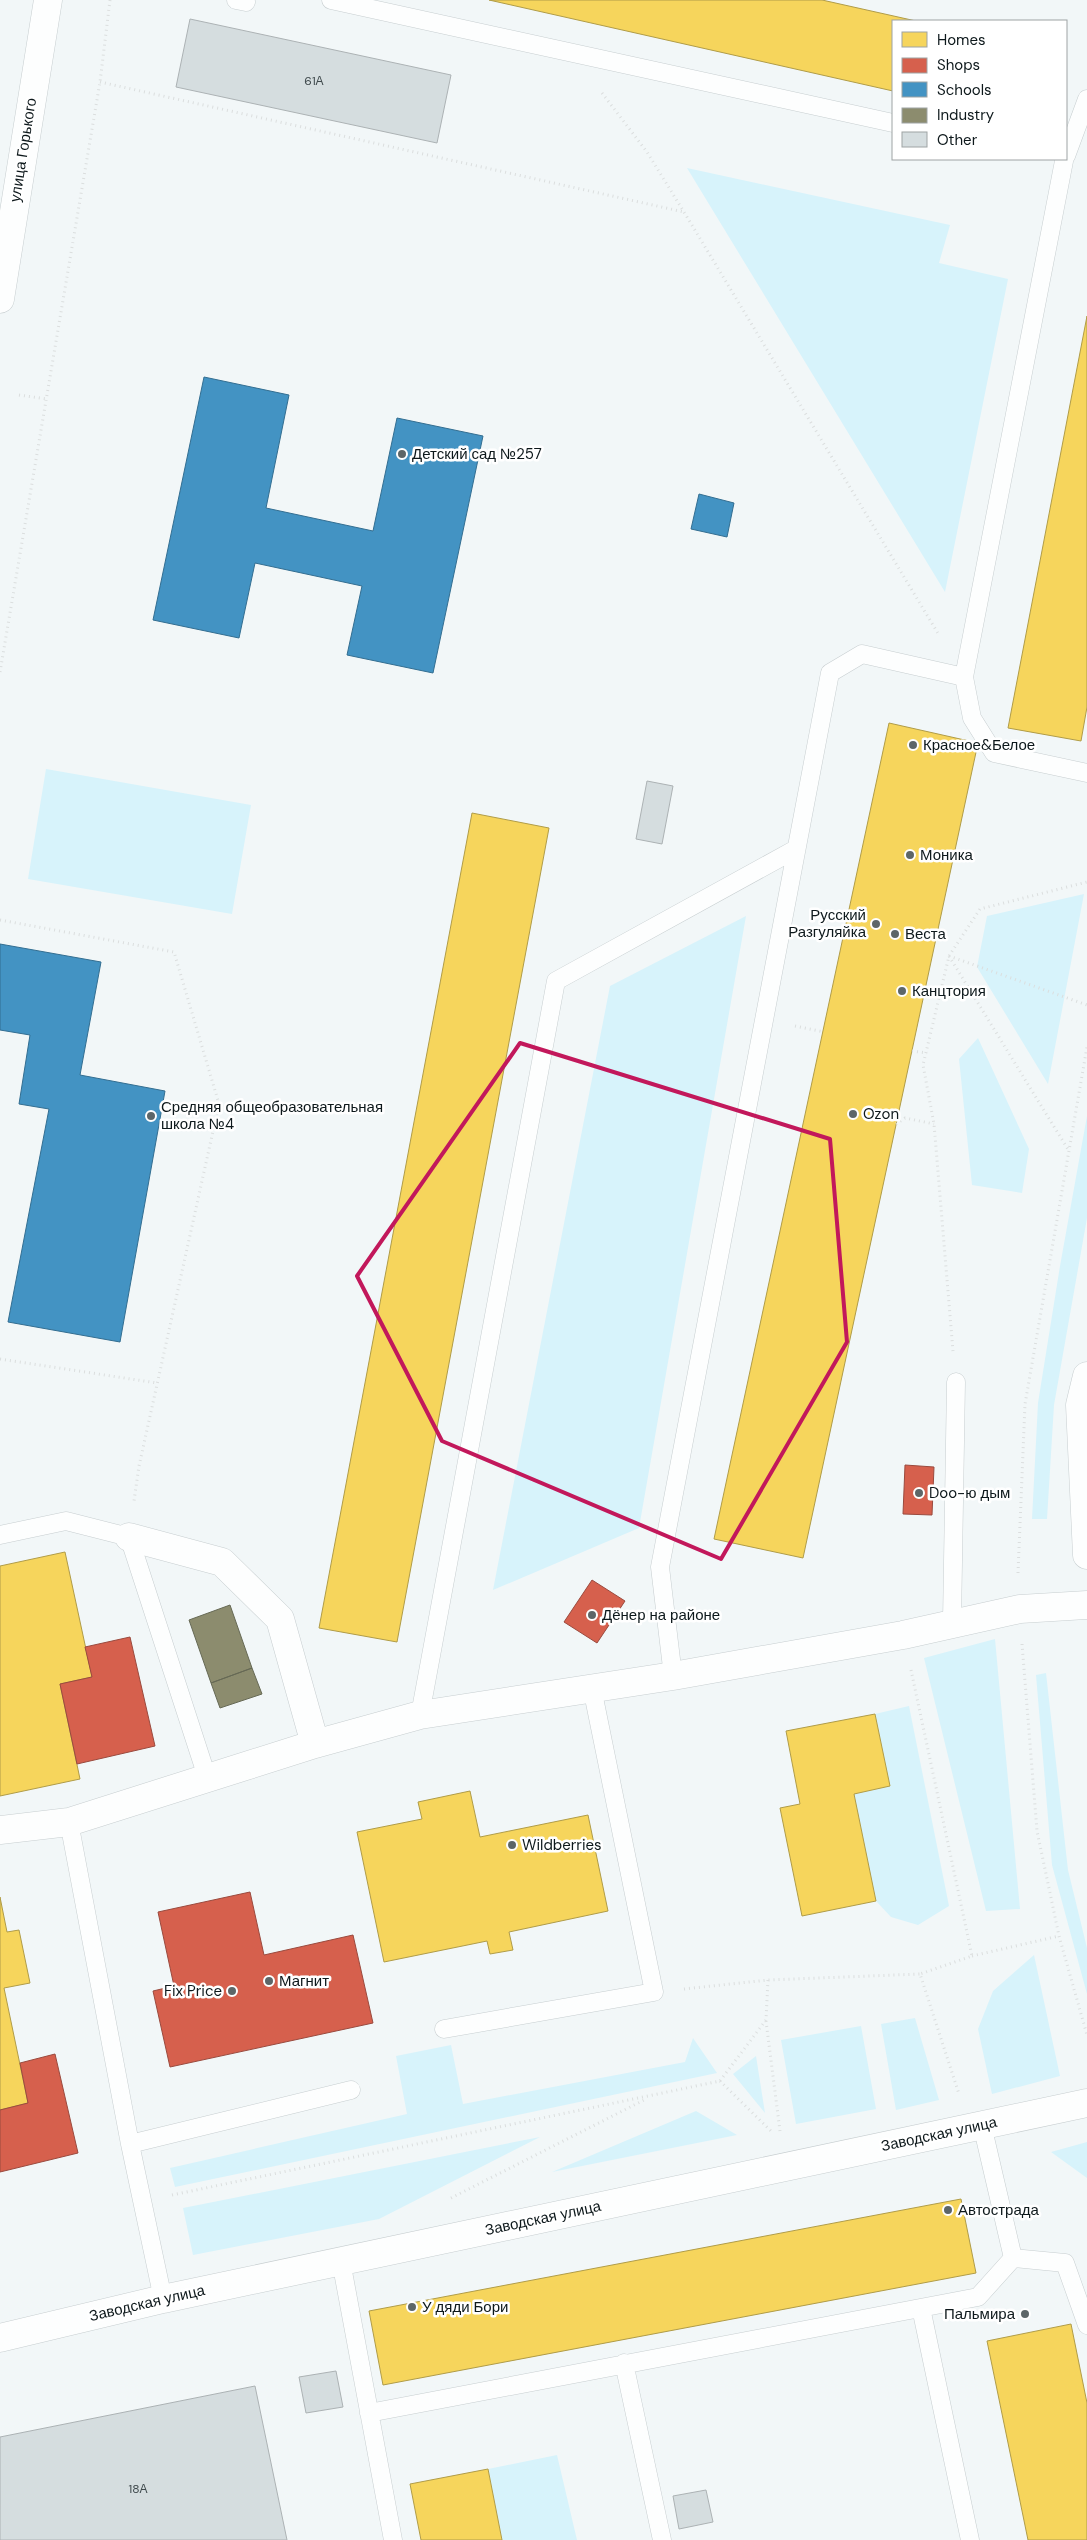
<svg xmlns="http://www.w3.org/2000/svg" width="1087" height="2540" viewBox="0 0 1087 2540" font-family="'DM Sans',sans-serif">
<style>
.green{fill:#d7f3fb}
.homes{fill:#f6d55c;stroke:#b09c48}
.shops{fill:#d6604d;stroke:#9a4a3e}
.schools{fill:#4393c3;stroke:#336e91}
.industry{fill:#8c8c6e;stroke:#666955}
.building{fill:#d5dddf;stroke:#acb2b4}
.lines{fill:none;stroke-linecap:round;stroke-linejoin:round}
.lane-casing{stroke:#c7ced0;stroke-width:19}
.street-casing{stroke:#c7ced0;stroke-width:29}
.secondary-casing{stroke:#c7ced0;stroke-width:29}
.path{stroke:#dbdede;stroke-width:3;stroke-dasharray:1 4;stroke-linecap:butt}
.lane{stroke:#fdfefe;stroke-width:18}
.street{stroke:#fdfefe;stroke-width:28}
.secondary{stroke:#fdfefe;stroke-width:28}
.marked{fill:none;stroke:#c2185b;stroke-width:4;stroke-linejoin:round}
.poi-dot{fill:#5d6668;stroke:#fff;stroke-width:2}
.labels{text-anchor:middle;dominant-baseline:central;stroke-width:5;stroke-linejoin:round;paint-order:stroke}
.number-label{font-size:12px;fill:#3f494c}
.street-label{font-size:15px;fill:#0d181b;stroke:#fff}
.poi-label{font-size:15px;fill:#0d181b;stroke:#fff;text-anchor:start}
</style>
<rect width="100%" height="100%" fill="#f2f7f8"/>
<path class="green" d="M687,168L950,225L939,263L1008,279L945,592Z
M46,769L251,805L232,914L28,879Z
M1084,894L1048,1084L977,967L987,916Z
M746,916L639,1528L493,1590L610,986Z
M978,1038L1029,1149L1022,1193L972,1185L959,1059Z
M1087,1116V1218L1054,1405L1047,1519H1032L1038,1403L1060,1266Z
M995,1639L1020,1909L986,1911L924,1658Z
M1046,1673L1068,1870L1087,1948V1994L1052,1865L1036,1675Z
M909,1706L949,1906L918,1925L891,1917L876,1901L854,1794L890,1786L875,1714Z
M1034,1955L1060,2076L992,2094L978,2029L993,1991Z
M915,2018L939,2100L896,2110L881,2024Z
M861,2026L876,2109L796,2124L781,2040Z
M693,2038L717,2073L175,2187L170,2168L407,2114L396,2056L451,2045L463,2104L685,2062Z
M756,2056L765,2113L733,2074Z
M696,2111L737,2135L552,2172Z
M540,2137L379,2219L193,2255L183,2208Z
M1087,2142V2178L1051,2152Z
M557,2455L577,2540H502L488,2469Z"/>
<path class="homes" d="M489,0H822L916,21H893V91Z
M1087,316V707L1081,741L1008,728Z
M889,723L978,743L803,1558L714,1539Z
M472,813L549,828L397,1642L319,1628Z
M65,1552L92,1677L60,1684L80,1779L0,1796V1566Z
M875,1714L890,1786L854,1794L876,1901L802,1916L780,1808L800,1804L786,1731Z
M470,1791L480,1837L588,1815L608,1911L509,1932L513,1950L490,1954L487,1941L384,1962L357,1832L422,1819L418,1802Z
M0,1897L7,1932L19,1930L30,1983L4,1988L28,2103L0,2110Z
M961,2199L976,2273L383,2385L369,2311Z
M1071,2324L1087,2403V2540H1028L987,2341Z
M488,2469L502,2540H421L410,2484Z"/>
<path class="shops" d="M905,1465L934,1467L932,1515L903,1514Z
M592,1580L625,1601L597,1643L564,1622Z
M130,1637L155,1746L77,1764L60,1684L92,1677L85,1647Z
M250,1892L264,1955L353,1935L373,2023L170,2067L153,1991L174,1986L158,1912Z
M55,2054L78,2153L0,2172V2110L28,2103L20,2063Z"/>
<path class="schools" d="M204,377L289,395L266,508L373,531L397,418L483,436L433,673L347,655L362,586L255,563L239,638L153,620Z
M699,494L734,503L727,537L691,529Z
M0,944L101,962L80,1075L165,1091L120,1342L8,1322L49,1109L19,1104L30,1035L0,1030Z"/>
<path class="industry" d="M230,1605L252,1668L211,1683L189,1620Z
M252,1668L262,1694L220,1708L211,1683Z"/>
<path class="building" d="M190,19L451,75L437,143L176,87Z
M647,781L673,786L662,844L636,839Z
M336,2371L343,2407L306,2413L299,2377Z
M255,2386L287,2540H0V2437Z
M706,2490L713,2522L679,2529L673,2496Z"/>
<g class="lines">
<defs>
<path id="lane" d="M236,0L246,2
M331,0L893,123
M1066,156L1087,99
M1064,161L964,677L972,718L994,753L1087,773
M0,1535L66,1521L129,1537L207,1777
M952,1622L956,1382
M673,1676L660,1567L830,673L862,654L964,677
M420,1715L556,981L796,849
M69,1822L130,2144L163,2299
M444,2029L654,1992L592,1688
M982,2125L1013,2258
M130,2144L351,2090
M1013,2258L1065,2263L1087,2325
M341,2261L393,2540
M921,2308L970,2540
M624,2363L662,2540
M369,2413L978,2297L1013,2258"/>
<path id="street" d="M0,299L48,0
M129,1537L222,1562L280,1619L315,1744
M0,1830L69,1822L315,1744L420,1715L673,1676L903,1635L1020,1609L1087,1605
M0,2338L163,2299L1087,2103"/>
<path id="secondary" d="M1087,1376L1080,1405L1087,1555"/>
</defs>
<use href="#lane" class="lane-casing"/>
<use href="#street" class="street-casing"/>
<use href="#secondary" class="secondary-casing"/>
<path class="path" d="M100,82L684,212
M602,93L647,152L684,212L939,635
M19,395L47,399
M0,672L100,82L110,0
M0,920L174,952L219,1104L139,1466L134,1501
M949,956L1069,1151
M949,956L1087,1005
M795,1026L824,1032
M912,1051L927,1053
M896,1124L905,1118L934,1124
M953,1351L934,1124L923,1065L949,956L980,909L1087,882
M0,1359L157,1383
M1018,1573L1025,1404L1087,1047
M1022,1644L1037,1831L1059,1936L1087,2035
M911,1670L972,1956L920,1974L959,2094
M972,1956L1059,1936
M684,1989L768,1980L920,1974
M766,2021L780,2131
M720,2081L772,2132
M172,2195L720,2081L766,2020L768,1980
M451,2198L646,2099"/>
<use href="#lane" class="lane"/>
<use href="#street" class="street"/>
<use href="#secondary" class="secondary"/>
</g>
<path class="marked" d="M520,1043L830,1139L847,1342L721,1559L442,1441L357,1276Z"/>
<g class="poi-dot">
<circle cx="402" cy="454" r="5"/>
<circle cx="913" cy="745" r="5"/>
<circle cx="910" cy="855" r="5"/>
<circle cx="876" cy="924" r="5"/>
<circle cx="895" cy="934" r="5"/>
<circle cx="902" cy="991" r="5"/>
<circle cx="853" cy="1114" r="5"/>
<circle cx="151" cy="1116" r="5"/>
<circle cx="919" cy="1493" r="5"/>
<circle cx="592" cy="1615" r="5"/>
<circle cx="512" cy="1845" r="5"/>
<circle cx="269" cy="1981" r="5"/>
<circle cx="232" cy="1991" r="5"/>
<circle cx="948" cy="2210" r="5"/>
<circle cx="412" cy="2307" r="5"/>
<circle cx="1025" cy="2314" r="5"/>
</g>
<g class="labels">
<g class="number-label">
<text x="314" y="81">61А</text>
<text x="138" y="2489">18А</text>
</g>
<g class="street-label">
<text transform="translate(23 150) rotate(-81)">улица Горького</text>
<text transform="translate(939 2134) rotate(-12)">Заводская улица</text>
<text transform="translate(543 2218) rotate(-12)">Заводская улица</text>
<text transform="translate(147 2303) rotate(-13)">Заводская улица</text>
</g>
<g class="poi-label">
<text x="412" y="454">Детский сад №257</text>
<text x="923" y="745">Красное&amp;Белое</text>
<text x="920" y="855">Моника</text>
<text x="866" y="915" text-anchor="end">Русский<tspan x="866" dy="17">Разгуляйка</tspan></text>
<text x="905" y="934">Веста</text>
<text x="912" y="991">Канцтория</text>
<text x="161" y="1107">Средняя общеобразовательная<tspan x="161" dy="17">школа №4</tspan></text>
<text x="863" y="1114">Ozon</text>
<text x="929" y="1493">Doo-ю дым</text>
<text x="602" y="1615">Дёнер на районе</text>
<text x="522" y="1845">Wildberries</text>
<text x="279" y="1981">Магнит</text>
<text x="222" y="1991" text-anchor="end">Fix Price</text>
<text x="958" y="2210">Автострада</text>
<text x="422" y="2307">У дяди Бори</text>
<text x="1015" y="2314" text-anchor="end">Пальмира</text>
</g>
</g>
<rect x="892" y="20" width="175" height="140" fill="#ffffff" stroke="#9ea3a4"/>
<rect x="902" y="32" width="25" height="15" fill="#f6d55c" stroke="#9ea3a4"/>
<text x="937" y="45" font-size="15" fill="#0d181b">Homes</text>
<rect x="902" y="58" width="25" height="15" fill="#d6604d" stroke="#9ea3a4"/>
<text x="937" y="70" font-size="15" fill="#0d181b">Shops</text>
<rect x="902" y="82" width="25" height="15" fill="#4393c3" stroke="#9ea3a4"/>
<text x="937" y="95" font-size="15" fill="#0d181b">Schools</text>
<rect x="902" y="108" width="25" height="15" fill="#8c8c6e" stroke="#9ea3a4"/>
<text x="937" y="120" font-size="15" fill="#0d181b">Industry</text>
<rect x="902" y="132" width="25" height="15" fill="#d5dddf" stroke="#9ea3a4"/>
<text x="937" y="145" font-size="15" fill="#0d181b">Other</text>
</svg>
